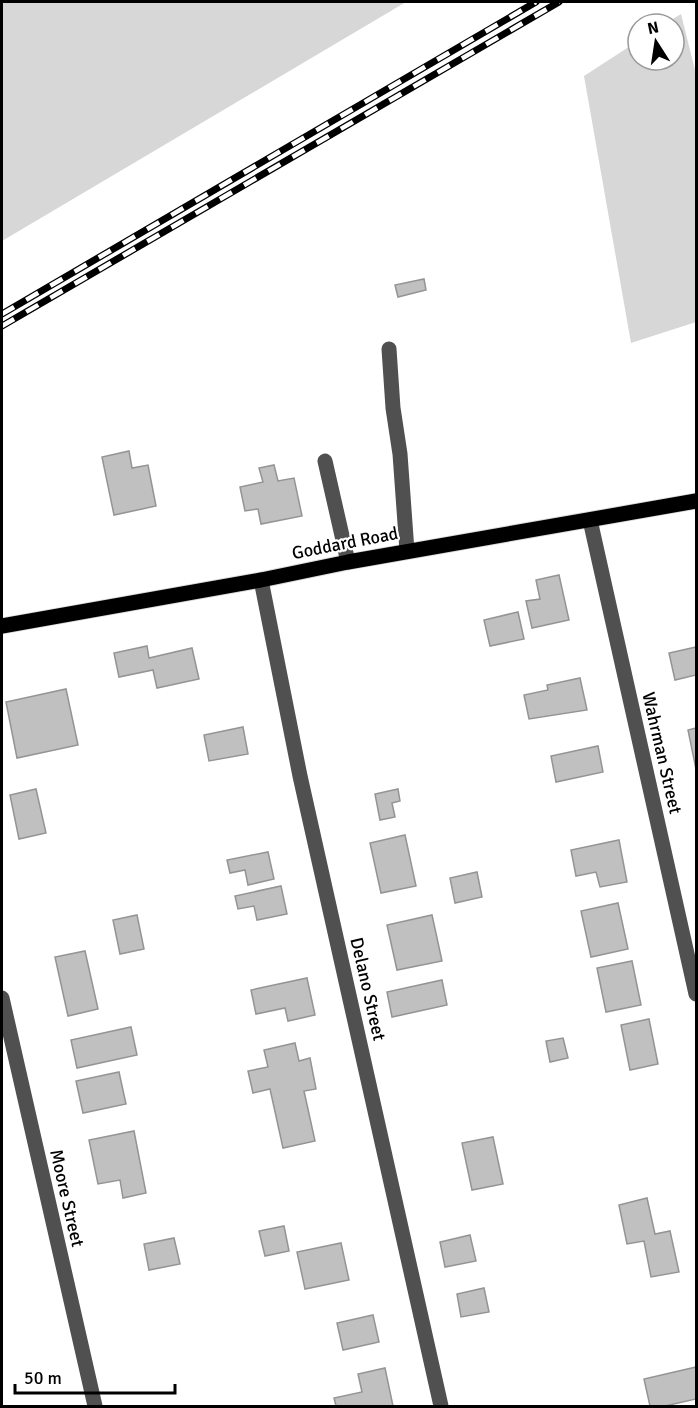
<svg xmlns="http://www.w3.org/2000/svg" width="698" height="1408" viewBox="0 0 698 1408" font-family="Signika,sans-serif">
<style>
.green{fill:#d7d7d7}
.building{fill:#c0c0c0;stroke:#949494;stroke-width:1.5}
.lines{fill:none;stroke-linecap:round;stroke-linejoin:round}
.major-casing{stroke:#dbdbdb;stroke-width:17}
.minor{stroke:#505050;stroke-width:15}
.major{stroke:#000;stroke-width:15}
.rail-casing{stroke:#000;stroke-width:7}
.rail{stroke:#fff;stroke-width:4.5;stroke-dasharray:14;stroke-linecap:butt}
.labels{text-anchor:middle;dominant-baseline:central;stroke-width:4.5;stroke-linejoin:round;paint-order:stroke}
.street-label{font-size:18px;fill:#000;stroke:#fff}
</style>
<rect width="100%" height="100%" fill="#fff"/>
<path class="green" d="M2,2H406L2,241Z
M681,14L696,74V322L631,343L584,76L638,41V60H674V24H665Z"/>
<path class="building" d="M424,279L426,290L398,297L395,285Z
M129,451L132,468L148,465L156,506L114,515L102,457Z
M274,465L278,481L294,478L302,516L261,524L258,509L245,511L240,487L263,482L259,468Z
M559,575L569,620L532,628L526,601L540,599L536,580Z
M518,612L524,639L490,646L484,620Z
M147,646L149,658L192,648L199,679L157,688L153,670L119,677L114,653Z
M696,647V675L675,680L669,653Z
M580,678L587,710L529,719L524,695L548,690L547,685Z
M66,689L78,745L17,758L6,702Z
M243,727L248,754L209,761L204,735Z
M696,728V769L688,730Z
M598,746L603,772L556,782L551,756Z
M36,789L46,833L19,839L10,795Z
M398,789L400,801L392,803L395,817L380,820L375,794Z
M405,835L416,886L381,893L370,843Z
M619,840L627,882L600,887L596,872L576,876L571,850Z
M268,852L274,879L248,885L245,870L230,873L227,860Z
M477,872L482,897L455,903L450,878Z
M281,886L287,914L257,920L254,906L238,909L235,896Z
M618,903L628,949L591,957L581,911Z
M137,915L144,949L120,954L113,920Z
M432,915L442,961L397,970L387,925Z
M85,951L98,1009L68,1016L55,957Z
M632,961L641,1005L606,1012L597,968Z
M307,978L315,1015L288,1021L285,1008L256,1014L251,990Z
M442,980L447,1005L392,1017L387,992Z
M649,1019L658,1064L630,1070L621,1025Z
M131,1027L137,1055L77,1068L71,1040Z
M563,1038L568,1058L550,1062L546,1041Z
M295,1043L299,1061L310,1058L316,1089L304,1091L315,1141L283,1148L270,1089L253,1093L248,1071L268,1067L264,1050Z
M119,1072L126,1104L83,1113L76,1081Z
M134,1131L146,1193L123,1198L120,1180L98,1184L89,1140Z
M493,1137L503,1184L472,1190L462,1143Z
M647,1198L655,1234L670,1231L679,1272L651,1277L644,1241L627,1244L619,1205Z
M284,1226L289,1251L265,1256L259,1231Z
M470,1235L476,1261L445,1267L440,1242Z
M174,1238L180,1264L149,1270L144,1244Z
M341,1243L349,1280L305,1289L297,1252Z
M484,1288L489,1312L461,1317L457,1294Z
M373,1315L379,1342L343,1350L337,1323Z
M696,1367V1399L665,1406H650L644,1379Z
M385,1368L393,1406H336L334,1398L362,1392L358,1374Z"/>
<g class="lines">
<defs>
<path id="major" d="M2,626L261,580L348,562L696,501"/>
</defs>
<use href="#major" class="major-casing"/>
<path class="minor" d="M389,349L393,408L400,454L407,551
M325,461L348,562
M590,520L696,994
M261,580L300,776L441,1406
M2,998L95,1406"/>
<use href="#major" class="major"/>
<defs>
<path id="rail" d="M2,314L536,2
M2,326L559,2"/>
</defs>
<use href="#rail" class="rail-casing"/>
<use href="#rail" class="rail"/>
</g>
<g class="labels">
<g class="street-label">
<text transform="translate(345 543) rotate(-11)">Goddard Road</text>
<text transform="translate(662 753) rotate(77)">Wahrman Street</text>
<text transform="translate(368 989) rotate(77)">Delano Street</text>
<text transform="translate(67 1198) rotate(77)">Moore Street</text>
</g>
</g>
<rect width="698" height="1408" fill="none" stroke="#000000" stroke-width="6"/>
<g transform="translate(656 42) rotate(348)"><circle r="28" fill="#ffffff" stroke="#999999" stroke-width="1.5"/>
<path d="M0-4.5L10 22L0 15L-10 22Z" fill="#000000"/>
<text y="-9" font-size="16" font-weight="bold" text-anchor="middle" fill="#000000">N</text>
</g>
<path d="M15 1384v9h160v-9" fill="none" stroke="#000000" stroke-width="3"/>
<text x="24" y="1384" font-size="18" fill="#000000" stroke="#ffffff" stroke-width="4.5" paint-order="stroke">50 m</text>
</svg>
